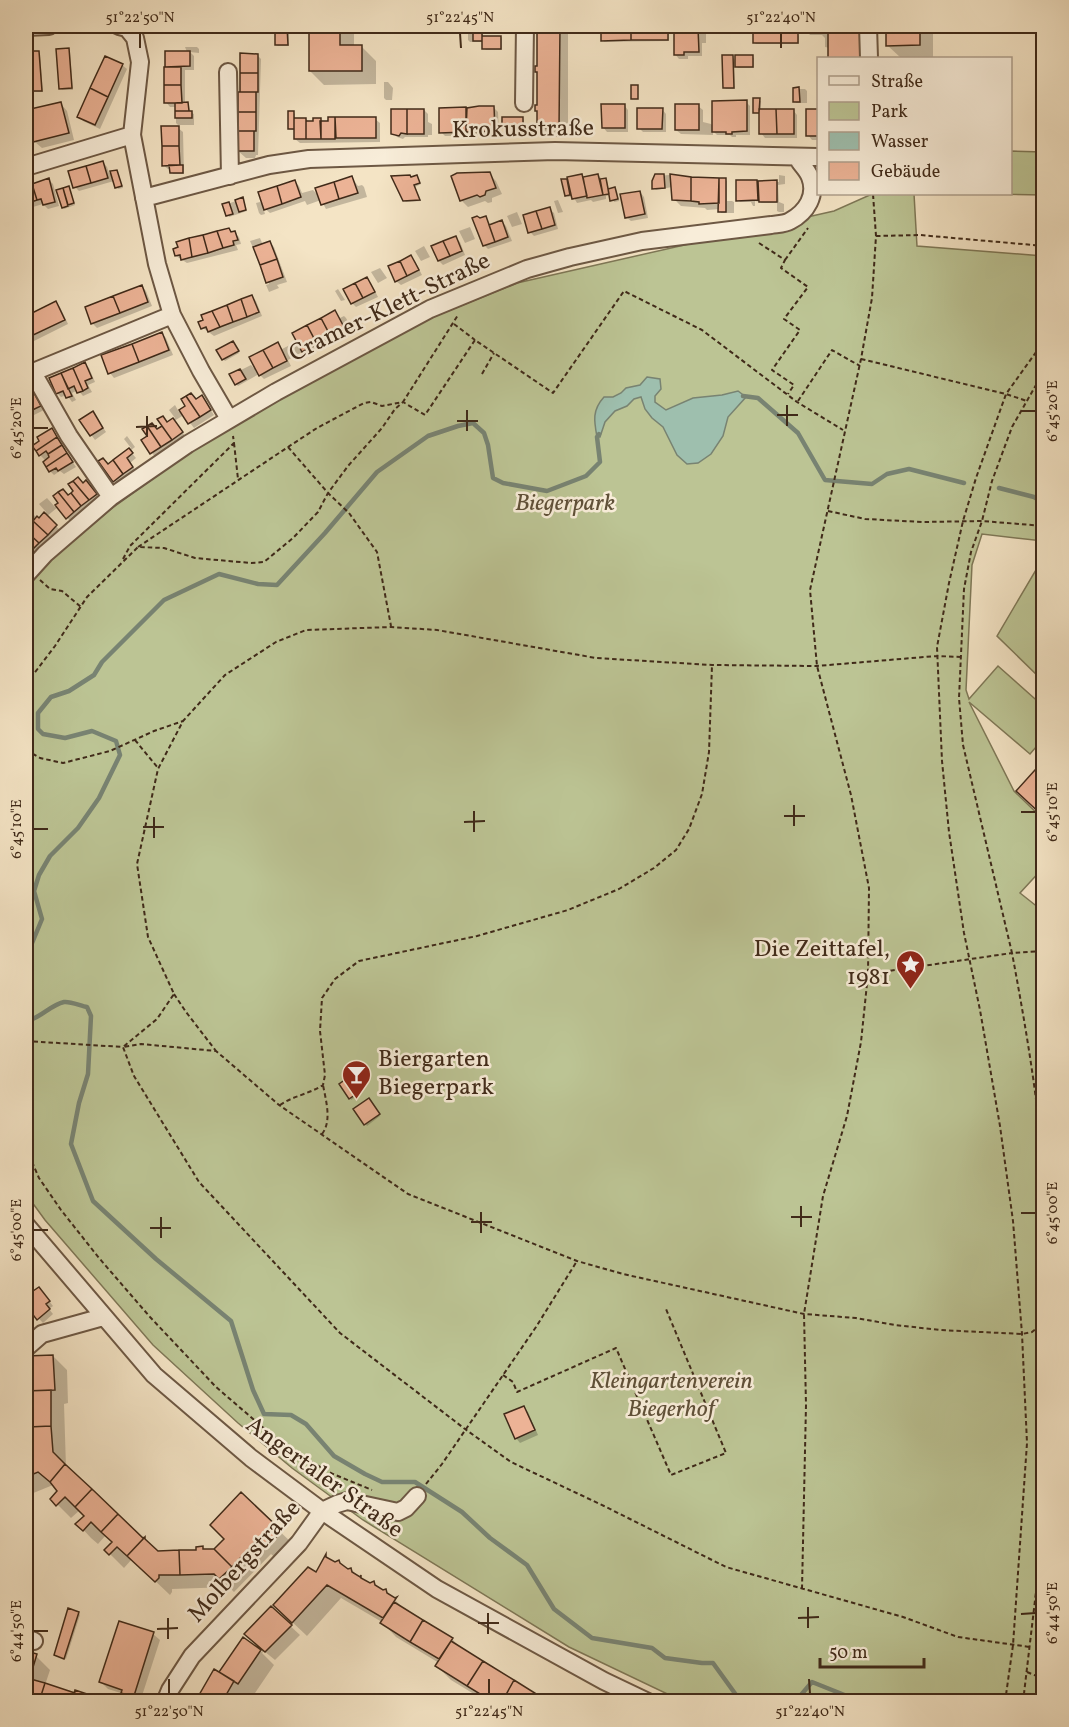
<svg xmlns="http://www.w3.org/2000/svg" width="1069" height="1727" viewBox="0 0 1069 1727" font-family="Vollkorn,serif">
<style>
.green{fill:#bcc494;stroke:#7e7756;stroke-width:1.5}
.water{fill:#9ebfae;stroke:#788372;stroke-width:1.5}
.shadow{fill:#0003}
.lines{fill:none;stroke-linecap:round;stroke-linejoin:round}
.stream{stroke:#788372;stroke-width:4.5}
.building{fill:#ecb396;stroke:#402a19;stroke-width:1.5}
.minor-casing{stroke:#6d5844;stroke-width:20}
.path{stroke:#402a19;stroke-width:2;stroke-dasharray:4.5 3;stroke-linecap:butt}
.minor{stroke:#f8edd9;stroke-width:16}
.ticks{fill:none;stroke:#402a19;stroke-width:2}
.labels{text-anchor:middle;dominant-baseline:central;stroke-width:5;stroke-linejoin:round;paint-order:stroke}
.street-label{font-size:24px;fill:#402a19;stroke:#f8edd9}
.park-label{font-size:24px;font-style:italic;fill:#5f5038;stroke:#f8edd9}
.poi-label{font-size:24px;fill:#402a19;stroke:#f8edd9;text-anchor:end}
.neatline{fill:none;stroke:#402a19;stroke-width:2}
.ticks-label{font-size:15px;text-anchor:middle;fill:#402a19}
</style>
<rect width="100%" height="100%" fill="#f4e4c5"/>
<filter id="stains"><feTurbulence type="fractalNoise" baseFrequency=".00333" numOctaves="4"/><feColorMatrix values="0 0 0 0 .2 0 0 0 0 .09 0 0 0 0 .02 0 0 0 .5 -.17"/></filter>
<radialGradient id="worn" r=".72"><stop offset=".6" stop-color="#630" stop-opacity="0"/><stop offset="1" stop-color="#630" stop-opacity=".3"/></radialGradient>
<path class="green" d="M1011,151L1043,152V195L998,194H1010Z
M872,194H914L917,246L1043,256V541L982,534L972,565L966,690L969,699L998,666L1043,706V739L1030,754L969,702L1014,791L1043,819V868L1020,893L1044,912V1089L1041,1095L1044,1123L1043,1701H682L569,1647L363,1520L292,1468L238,1423L153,1345L45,1220L26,1194V584L30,577L111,509L201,444L413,325L517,283L834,211Z
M1043,558V681L997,636Z"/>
<path class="water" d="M647,377L660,379L661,389L655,396V402L666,410L693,398L722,395L738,391L746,397L728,417L723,436L711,454L698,463L687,464L677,455L663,427L652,418L645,409L641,397L634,399L627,406L615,411L605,422L600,437H597C594,421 592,410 604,397H613L621,393L626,388L640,385Z"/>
<path class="shadow" d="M276,26H289V46H278L276,45Z
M310,26H376V33H354V47H362L376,61V84L324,85L310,71Z
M468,26H497V32H483V37H501L502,39V50H486L484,48V42H470L468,40Z
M538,26H568V137H548L538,128V33L537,32Z
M806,26H820V32H830V26H844L849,28V26H862L870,58H830V48L825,47V38L822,35H810L806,30Z
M887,26H933V58H901L887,45Z
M667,29L669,30V41L604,42L603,40Z
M698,30L706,32V43H702V56H688V59H679L675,54Z
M797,34L799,36V44H756L754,42Z
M185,47H197L199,49V53L190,52L194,56V70H185V104L189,106L190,112L194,114V125H178L176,123V107H170L166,102V53L187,52Z
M68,50L70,52L73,90H62L61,89Z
M38,52L40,54L43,92H32L31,91Z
M257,55L261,59L258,155H256L255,158H246L238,151L241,94Z
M732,57L736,61L752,57L754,58V68H738L734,64L735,89H726L724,87Z
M106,58L122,65L127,69L100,129L83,121L79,116Z
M384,82H388L393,88L392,100H386L384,98Z
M795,89H805L807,91V103H796L795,101Z
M759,100L761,101V111L793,110L797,115V138H765L761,133V114L754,112Z
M746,102L750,106V135H736V137H732L730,135H717L713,131V135L681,134L676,130L698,106L703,110V122L711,124L713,126Z
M61,104L67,111L74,140L42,148L35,142L27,111Z
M624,105L628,110V132H607L603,127Z
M494,108L498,112L499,135L445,136L441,132L440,109Z
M662,109L666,114V132H643L639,128Z
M424,110L428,114V122L432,124V135H428V137H405L403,139L397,137L393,133Z
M807,111H818V140H812L808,135Z
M293,112L295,114V119H306L309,122L320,119L323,122H330L329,119H375L380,123V142L300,143L295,139V130L289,129Z
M523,118L524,120V130L505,129L503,128Z
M178,128L183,132L184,174H173L171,169H168L163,165Z
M103,162L107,167L109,173L116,171L118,173L123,188L118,189L114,181L79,191L75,187Z
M489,174L496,181L502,194L492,198V202L488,203L485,201L468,207L461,200Z
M598,175L603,180L605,179L607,181L609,190L615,189L617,191L619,201L614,202L611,195L606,196V199L593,202L591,200L577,203L573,196L568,197L566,195L563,181L582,176L585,179Z
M669,175L676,177L725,180L727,181V201H732L734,202V213H721L720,209L707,210L705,208L681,206L674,199L672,187L656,190L654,188L656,176Z
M779,175L785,176V184L778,185L779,202L784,204V212H779L777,211V203H762L760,202L755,201V206H753L751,202H740L738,200V181L779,182Z
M352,178L358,186L362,185L364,187L367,197L326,209L321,200L307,205L305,201L270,213L263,207L265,214L261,215L259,213L256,203L260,202L264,206L295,182L299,186L302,193L313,190L319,196Z
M418,178L421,184L415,187L421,201L406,202L404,200Z
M49,180L53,184L59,206L48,209L43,204L26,209V187Z
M69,188L75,205L64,209L58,191Z
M640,192L644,197L648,218L631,221L626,217Z
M242,199L247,211L229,217L224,205Z
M558,200L563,212L558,213L554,201Z
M549,209L554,213L558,229L534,236L530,232Z
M517,212L522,224L512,227L507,216Z
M486,218L491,226L502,222L506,226L512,241L488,249L484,245L480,220Z
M470,227L475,239L465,243L459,231Z
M229,229L239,237L241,244L236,245L238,250L187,263L176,256Z
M455,237L460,242L465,255L443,265L439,261Z
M260,238L263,245L270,242L274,247L287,282L277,285L279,288L269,292L266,285L269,284L250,241Z
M424,246L430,257L421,261L415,251Z
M411,257L415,261L422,275L401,285L396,281Z
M380,268L387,278L378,283L371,272Z
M367,279L371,283L378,297L356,307L352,303Z
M142,286L146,291L152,306L97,328L93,324L87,308Z
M338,289L345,300L341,301L335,291Z
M252,296L256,301L262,316L214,336L203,328Z
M56,303L60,307L68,324L26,345V318Z
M335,312L340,318L344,316L346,318L351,327L346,329L349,334L308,355L304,351L288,360L291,366L264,379L259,374L238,386L236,384L231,375L251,365L256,370L277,344L282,349L296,342L301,346Z
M162,333L166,338L173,355L114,378L110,373Z
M234,344L239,353L225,361L223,359Z
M85,364L89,368L95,382L88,385L92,392L83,396L78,390L72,393L76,400L72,402L67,395L61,397L57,393Z
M31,388L35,393L44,410L26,419V391Z
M202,397L214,415L194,428L184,415L174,421L186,437L156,458L143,441L175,418L169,410L175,405L179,412Z
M96,417L106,432L95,440L81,421Z
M51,430L76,467L64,474L60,471L54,475L50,471L46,461L40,455Z
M127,436L135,447L130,451L136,458L130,463L136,471L118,485L114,481L108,465L131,448L124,439Z
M83,485L90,486L100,499L71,522L58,507L46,517L60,530L26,567V533L33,527L26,519V515L29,519L33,514L39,520L46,512L39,504L47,498L55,507Z
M350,1080L360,1094L351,1100L350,1098Z
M370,1102L380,1116L367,1126L355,1109Z
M34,1293H43L53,1306L49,1309L53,1314L43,1323L29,1308L34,1304Z
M53,1356L67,1370L68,1403L64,1404L66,1467L157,1553L197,1551L202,1548L205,1551H214L225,1539L241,1494L295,1546L280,1562L271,1554L234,1592L229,1587L172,1589V1592L170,1595L132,1559L124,1568L106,1550L113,1542L106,1535L98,1544L91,1538L78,1524L86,1516L80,1510L71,1518L52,1499L59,1491L53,1485L26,1496V1443L29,1442V1426L26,1423V1404H28L27,1388L26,1386V1357Z
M523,1407L528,1412L538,1435L520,1443L516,1438Z
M351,1569L360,1579L369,1584L373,1583L380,1590L386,1591L405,1610L452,1639L465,1652L545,1702H487L451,1680L437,1666L439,1663L396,1637L382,1622L341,1598L307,1636L289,1619L316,1574Z
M271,1608L300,1635L275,1660L264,1651L262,1653L274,1665L253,1696L249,1694L244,1702H197L243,1639L262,1652Z
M79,1613L80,1615L66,1659L57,1656L55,1655Z
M153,1634L160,1640L140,1702H131L124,1694L108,1689L101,1682Z
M26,1652L36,1656L50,1670L45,1685L106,1702H26Z"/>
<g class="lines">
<path class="stream" d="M743,396L758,398L798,433L825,480L872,484L887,474L909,469L964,483
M999,488L1034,497L1044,503
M26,950L30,948L42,919L34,891L39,875L50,856L78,828L99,798L120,755L116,741L92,731L65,738L43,734L38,729V713L51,697L69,691L94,675L102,662L164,600L219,574L258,584L277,585L325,533L377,472L428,436L458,426L473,423L484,433L488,445L493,478L503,483L547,491L586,476L600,462L597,437L599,434
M26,1021C40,1019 50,1005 64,1002C70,1001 81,1006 87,1007L91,1016L88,1074L79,1103L71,1144L93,1201L156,1259L231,1321L253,1390L264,1414L291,1415L306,1424L334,1456L365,1474L382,1482H415L462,1512L490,1538L527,1565L554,1609L592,1638L652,1648L665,1658L702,1663H713L739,1699L743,1702
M795,1702L812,1682L847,1696L857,1702"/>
</g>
<path class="building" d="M275,26H287L288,45H275Z
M309,26H340V45H362V71H309Z
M473,26H495V31L473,30Z
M537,26H560L559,129L537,128V111H535V105H537V72H535V66H537V32H535V27Z
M828,26H861V58H828Z
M886,26H920V45L886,46Z
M601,27H631V40L601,41Z
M631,27H668V40H631Z
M674,28H698L699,52H684V55H674Z
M473,30L482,31V41H473Z
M753,32H798V43H753Z
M482,36H501V49H482Z
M69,48L72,88L59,89L56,49Z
M26,51H39L42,91H29Z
M165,51H190V66L165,67Z
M240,53L258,54V73H240Z
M722,55H733L734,88H723Z
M735,55H753V67H735Z
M105,56L123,64L108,97L90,88Z
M164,67H181V85H164Z
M240,73H258V92H240Z
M164,85H181L182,103H164Z
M631,85H638V99H631Z
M799,87L800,102H793V88Z
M90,88L108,97L95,125L77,117Z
M238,92H256V112H238Z
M753,98H760L759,113H753Z
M747,100V131L732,132V134H726V132H712V101Z
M61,102L69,133L33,142L26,110Z
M188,102L189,111H175V103Z
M601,104H625V128H602Z
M675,104H699V130H675Z
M479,106H494L495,131L466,132L467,108Z
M466,107V132L439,133V108Z
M637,108H663L662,129H637Z
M391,109H407V134L401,133L399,136L391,134Z
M407,109H424V134H407Z
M759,109H776L777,134H759Z
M776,109H794V134H777Z
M806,109H818V136H806Z
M175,111H192V118H175Z
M288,111H294V129H288Z
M238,112H256V131H238Z
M328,117H335V139H321L320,121H328Z
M335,117H376V138H336Z
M502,117H523V128H502Z
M294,118H306V139H294Z
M313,118H321V139H306V121H313Z
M161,126H179V146H162Z
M237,131H254V151H236Z
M162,146H179L180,165L162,166Z
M103,161L108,178L91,183L86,166Z
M169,165H183V173H170Z
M86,166L91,183L73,188L68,171Z
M117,170L122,186L115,188L110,171Z
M490,172L496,188L486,191L485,195L480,197L477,195L460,201L451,176L457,173Z
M582,174L587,196L572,199L567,177Z
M598,174L603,195L587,198L583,177Z
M655,174H664L665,188L652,189V181Z
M670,174L691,177V201L672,200Z
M410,175L411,177L417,175L420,183L414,185L420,200L403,201L391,176Z
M352,176L358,193L339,199L334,182Z
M691,177L719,178V203L699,204V202L691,201Z
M49,178L55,202L43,205L41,199L37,200L32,184Z
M606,178L609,194L603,195L600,179Z
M719,178H726V212H718Z
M561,179H567L570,195L565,196Z
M295,180L301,197L282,204L277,186Z
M736,180H757L758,200L736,201Z
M777,180V202H759L758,181Z
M334,182L339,199L321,205L315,188Z
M32,184L37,200L26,204V185Z
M69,186L74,203L68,205L63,188Z
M277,186L282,204L264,210L258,192Z
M615,187L618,199L610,201L608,189Z
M63,188L68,206L62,208L56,190Z
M640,191L645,214L625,218L620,194Z
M243,197L246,210L239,212L235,200Z
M229,202L233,214L226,216L222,204Z
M550,207L555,225L542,229L536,211Z
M536,211L542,229L528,233L523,215Z
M477,216L480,218L486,216L495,242L483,246L472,218Z
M502,220L508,237L495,242L489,225Z
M229,228L231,232L235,231L238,240L233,241L234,245L223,248L217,231Z
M217,231L223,248L208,253L203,235Z
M203,235L208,253L192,257L189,238Z
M456,236L462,251L450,256L443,241Z
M189,238L192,257L181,260L180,255L175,256L173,249L178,247L176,242Z
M270,241L277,259L260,265L253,247Z
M443,241L450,256L438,261L431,246Z
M411,255L419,270L407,276L400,261Z
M277,259L283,277L266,283L260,265Z
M400,261L407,276L395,282L388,266Z
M367,277L375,292L363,298L355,283Z
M355,283L363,298L351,304L343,289Z
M142,285L148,302L120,313L113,296Z
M252,295L259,312L247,317L241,299Z
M113,296L120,313L91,324L85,307Z
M241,299L247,317L233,322L227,305Z
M56,301L65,320L29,337L26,329V316Z
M227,305L233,322L220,327L212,311Z
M335,310L345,329L331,337L321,318Z
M212,311L220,327L208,332L206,327L201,329L198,322L203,320L201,315Z
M321,318L331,337L317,344L307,325Z
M307,325L317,344L302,352L292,333Z
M162,332L169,350L139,362L132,344Z
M233,341L239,351L222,360L216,350Z
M278,342L287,361L273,368L263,350Z
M132,344L139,362L108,374L101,355Z
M263,350L273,368L259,376L249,357Z
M85,362L92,378L85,381L88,388L83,391L73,368Z
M73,368L83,391L77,393L74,386L68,389L61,373Z
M240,369L246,379L235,385L229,374Z
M61,373L72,396L66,398L63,391L56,394L49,378Z
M31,387L41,406L26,413V389Z
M191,393L196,399L202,395L211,410L200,417L186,396Z
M186,396L200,417L188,424L179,410L185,406L181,399Z
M93,411L103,428L90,436L79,420Z
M163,416L167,422L173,418L183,432L172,440L157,419Z
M152,423L157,429L162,426L172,440L161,447L147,426Z
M147,426L161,447L150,454L141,440L147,436L142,429Z
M52,428L57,437L36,451L32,446L39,441L37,437Z
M57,437L62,445L48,454L46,451L39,456L36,451Z
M62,445L67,453L46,467L43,462L49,457L48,454Z
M129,448L133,453L127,458L133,467L123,474L113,460Z
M67,453L73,462L58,471L56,468L49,472L46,467Z
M103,458L108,464L113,460L123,474L113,482L98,461Z
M78,477L83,483L86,480L97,494L89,500L73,481Z
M73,481L89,500L81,506L71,493L73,491L68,484Z
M63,489L68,495L71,493L81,506L74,512L58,492Z
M58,492L74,512L66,519L55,505L58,503L53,496Z
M44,512L57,525L48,535L33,521L37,516L39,518Z
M33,521L48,535L39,543L26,531Z
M26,531L39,543L30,552L26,548Z
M1044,760V817L1016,791Z
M349,1077L359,1092L349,1099L339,1084Z
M369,1098L380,1114L364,1125L353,1109Z
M39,1287L50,1301L46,1304L50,1309L37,1320L27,1307L32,1303L27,1296L29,1295L27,1292L31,1288L33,1291Z
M53,1355L55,1390L26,1391V1356Z
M51,1390V1426L28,1427L27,1413H26V1391Z
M524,1406L535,1430L515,1439L504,1414Z
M51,1426L53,1452L65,1464L50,1482L38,1472L26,1477V1442L27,1441L28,1427Z
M65,1464L92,1489L75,1507L65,1497L56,1506L50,1499L57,1491L50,1482Z
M92,1489L118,1514L101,1532L91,1522L83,1531L75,1524L84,1516L75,1507Z
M241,1492L282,1531L265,1549L256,1541L232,1567L214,1549L224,1539L210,1525Z
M118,1514L143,1538L145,1537L127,1556L117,1547L109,1555L104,1550L112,1542L101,1532Z
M145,1537V1539L158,1551L179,1550L180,1575H159V1578L155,1582L127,1556Z
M203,1546V1549H214L232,1567L219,1579L214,1574L180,1575L179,1550H196V1547Z
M326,1554V1557L335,1562L339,1560L340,1563L348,1569L351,1568L352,1572L360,1577L361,1575V1578L370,1583L374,1581L375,1585L383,1590L386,1589L387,1593L395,1598L397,1597L383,1618L327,1585L292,1623L273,1605L308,1567L316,1572Z
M394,1602L423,1620L410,1642L380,1623Z
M271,1606L292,1625L265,1652L244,1634Z
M68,1608L79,1612L64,1659L54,1655Z
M423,1620L453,1638L439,1659L410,1642Z
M119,1621L154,1632L133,1699L123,1696L124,1694L121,1693L122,1690L99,1682Z
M243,1637L261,1650L238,1684L219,1672Z
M451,1641L483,1661L467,1686L435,1666Z
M26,1651L37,1654L31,1674L29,1673L27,1678L45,1683L39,1702L26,1699Z
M483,1661L514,1680L502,1702H493L467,1686Z
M214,1669L234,1681L222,1702H195Z
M514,1680L546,1700L545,1702H502Z
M45,1683L75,1693L72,1702H39Z
M75,1690L111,1702H72Z"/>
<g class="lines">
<defs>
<path id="minor" d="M119,26L127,28L135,38L140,62L132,135L157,264L172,315L201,371L229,419
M868,26L869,58
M26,27L49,26
M228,72L230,176
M524,103L525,26
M26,167L132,135
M144,198L269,165L309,159L555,151L818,157
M32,371L69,436L111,497
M26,375L172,315
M26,575L45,554L111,497L188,444L276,392L430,309L527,269L570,257L642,241L771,225C777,224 785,224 790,221C807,212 817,195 810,177C807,169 800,164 797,157
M26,1225L154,1375L251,1458L322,1511L437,1589L604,1681L648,1702
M26,1348L42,1334L103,1317
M26,1638L34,1641
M165,1702L170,1690L192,1656L299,1543L322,1511L337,1504L347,1501L398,1512L406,1508L417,1496"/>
</defs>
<use href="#minor" class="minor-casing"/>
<path class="path" d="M876,236L920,235L1044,246
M759,243L785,260L781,268L808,287L784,319L800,330L772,370L794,385L788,394
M785,260L808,228
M454,324L475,340
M861,359L1006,394L1027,401
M1044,371L1012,427L992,481L982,521L971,552L964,589L959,698L963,745L1012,953L1044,951
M482,374L494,353
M798,401L832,350L860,366
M234,443L238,479
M288,447L328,493L349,513L377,552L391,626
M828,511L865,519L923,522L982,521L1044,526
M138,547L288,447L317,428L364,403L371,402L382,406L403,402L458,315
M123,559L130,546L234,443L233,436
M40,580L50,589L62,591L81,607
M961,657L937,656L817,666L712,665L596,658L437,630L391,627L306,630L276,642L225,675L183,721L158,769L137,864L148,937L174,994L157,1019L123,1047L141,1044L216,1051L279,1105L408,1194L577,1261L623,1274L804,1314L856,1318L895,1325L940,1330L1022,1334L1032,1332L1044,1322
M26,684L55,646L87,597L138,547L164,548L195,558L251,563L264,562L293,538L318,512L328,493L348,466L382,428L395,409L403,402L425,415L475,340L553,393L624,291L702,330L797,402L843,430
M135,740L158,768
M26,750L40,758L63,763L110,751L154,731L183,721
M868,974L1012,953C1026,1028 1039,1104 1044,1180
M174,994L186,1012L216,1051
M26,1041L123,1047L134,1076L199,1182L340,1333L465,1429L511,1462L604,1506L726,1567L903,1617L958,1637L1030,1647
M280,1105C293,1096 309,1094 323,1085L325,1075L320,1031L322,998L335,979L359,961L477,936L568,910L619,889L654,868L676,850L689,829L702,794L709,752L712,665
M322,1134C332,1121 326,1101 323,1085
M26,1148L39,1178L61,1210L99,1258L150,1317L216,1387L288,1449L333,1474L372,1490
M503,1375L513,1382L517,1392L616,1348L671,1475L726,1453L666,1309
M426,1484L442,1464L536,1327L577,1261
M802,1589L806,1405L804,1314L823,1196L847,1116L861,1042L868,974L869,888L851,795L817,666L810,590L861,359L872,298L876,236L873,194
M1027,1672L1044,1679
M1005,1702L1013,1645L1027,1443L1022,1334L1013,1221L1000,1126L980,1010L964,933L949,832L942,761L937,647L949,583L963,521L976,478L1006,394L1044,341
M1023,1702L1040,1558L1044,1514"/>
<use href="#minor" class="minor"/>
</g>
<path class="ticks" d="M140,33V48M460,33L461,48M781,33V48M787,405V426M467,410V431M1021,411H1036M777,415H798M147,416V437M457,421H478M136,427L157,426M33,428H48M794,805V826M474,811V832M1021,812H1036M784,816H805M154,817V838M464,822L485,821M143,827H164M33,829H48M801,1206V1227M481,1212V1233M1021,1213H1036M161,1217V1238M791,1217H812M471,1222H492M150,1228H171M33,1230H48M808,1607V1628M488,1613V1634M1021,1614L1036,1613M168,1618V1639M798,1618L819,1617M478,1623H499M157,1629L178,1628M33,1631H48M169,1679V1694M489,1679V1694M809,1679L810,1694"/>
<defs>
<symbol id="sight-pin" viewBox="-11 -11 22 30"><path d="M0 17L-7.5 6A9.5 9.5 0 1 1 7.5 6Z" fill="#8f2418" stroke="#f8edd9"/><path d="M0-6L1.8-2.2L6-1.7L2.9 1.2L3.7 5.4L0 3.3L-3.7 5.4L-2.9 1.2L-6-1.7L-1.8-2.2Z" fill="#fff"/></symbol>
<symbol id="bar-pin" viewBox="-11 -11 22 30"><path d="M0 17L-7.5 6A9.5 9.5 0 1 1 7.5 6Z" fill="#8f2418" stroke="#f8edd9"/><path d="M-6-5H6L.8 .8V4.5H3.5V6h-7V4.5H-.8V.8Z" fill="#fff"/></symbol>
</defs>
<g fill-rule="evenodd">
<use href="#sight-pin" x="894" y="948" width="33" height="45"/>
<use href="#bar-pin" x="340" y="1058" width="33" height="45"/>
</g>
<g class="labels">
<g class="street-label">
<text transform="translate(523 130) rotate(-1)">Krokusstraße</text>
<text transform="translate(390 308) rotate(-26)">Cramer-Klett-Straße</text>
<text transform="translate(324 1478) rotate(36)">Angertaler Straße</text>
<text transform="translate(245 1562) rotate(-48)">Molbergstraße</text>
</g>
<g class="park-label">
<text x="565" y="504">Biegerpark</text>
<text x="671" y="1382">Kleingartenverein<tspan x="671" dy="28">Biegerhof</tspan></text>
</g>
<g class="poi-label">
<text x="890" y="950">Die Zeittafel,<tspan x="890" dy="28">1981</tspan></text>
<text x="378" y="1060" text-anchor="start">Biergarten<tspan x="378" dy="28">Biegerpark</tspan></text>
</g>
</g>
<rect width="1069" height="1727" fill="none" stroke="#f4e4c5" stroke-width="66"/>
<rect x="817" y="57" width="195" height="138" fill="#f8edd9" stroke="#ae9f8c" stroke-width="1.5"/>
<rect x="829" y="76" width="30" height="9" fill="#f8edd9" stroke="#ae9f8c" stroke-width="1.5"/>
<text x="871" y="87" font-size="18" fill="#402a19">Straße</text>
<rect x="829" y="102" width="30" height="18" fill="#bcc494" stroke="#ae9f8c" stroke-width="1.5"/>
<text x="871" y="117" font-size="18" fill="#402a19">Park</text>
<rect x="829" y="132" width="30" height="18" fill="#9ebfae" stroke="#ae9f8c" stroke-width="1.5"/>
<text x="871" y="147" font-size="18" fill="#402a19">Wasser</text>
<rect x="829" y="162" width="30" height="18" fill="#ecb396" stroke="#ae9f8c" stroke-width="1.5"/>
<text x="871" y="177" font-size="18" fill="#402a19">Gebäude</text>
<path d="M820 1658v9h104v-9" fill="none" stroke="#402a19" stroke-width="3"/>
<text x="829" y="1658" font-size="18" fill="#402a19" stroke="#f8edd9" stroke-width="4.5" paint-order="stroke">50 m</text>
<rect x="33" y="33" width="1003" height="1661" class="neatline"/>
<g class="ticks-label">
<text x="140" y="22">51°22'50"N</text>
<text x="460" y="22">51°22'45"N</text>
<text x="781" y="22">51°22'40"N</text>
<text transform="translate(1052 411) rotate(-90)" y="5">6°45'20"E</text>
<text transform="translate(16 428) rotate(-90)" y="5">6°45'20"E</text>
<text transform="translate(1052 812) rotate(-90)" y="5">6°45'10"E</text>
<text transform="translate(16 829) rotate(-90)" y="5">6°45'10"E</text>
<text transform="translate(1052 1213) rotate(-90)" y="5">6°45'00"E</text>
<text transform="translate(16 1230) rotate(-90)" y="5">6°45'00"E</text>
<text transform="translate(1052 1613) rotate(-90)" y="5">6°44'50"E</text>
<text transform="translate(16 1631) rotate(-90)" y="5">6°44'50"E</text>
<text x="169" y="1716">51°22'50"N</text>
<text x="489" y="1716">51°22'45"N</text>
<text x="810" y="1716">51°22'40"N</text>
</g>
<rect width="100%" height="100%" filter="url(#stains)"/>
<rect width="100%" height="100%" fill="url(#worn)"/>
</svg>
